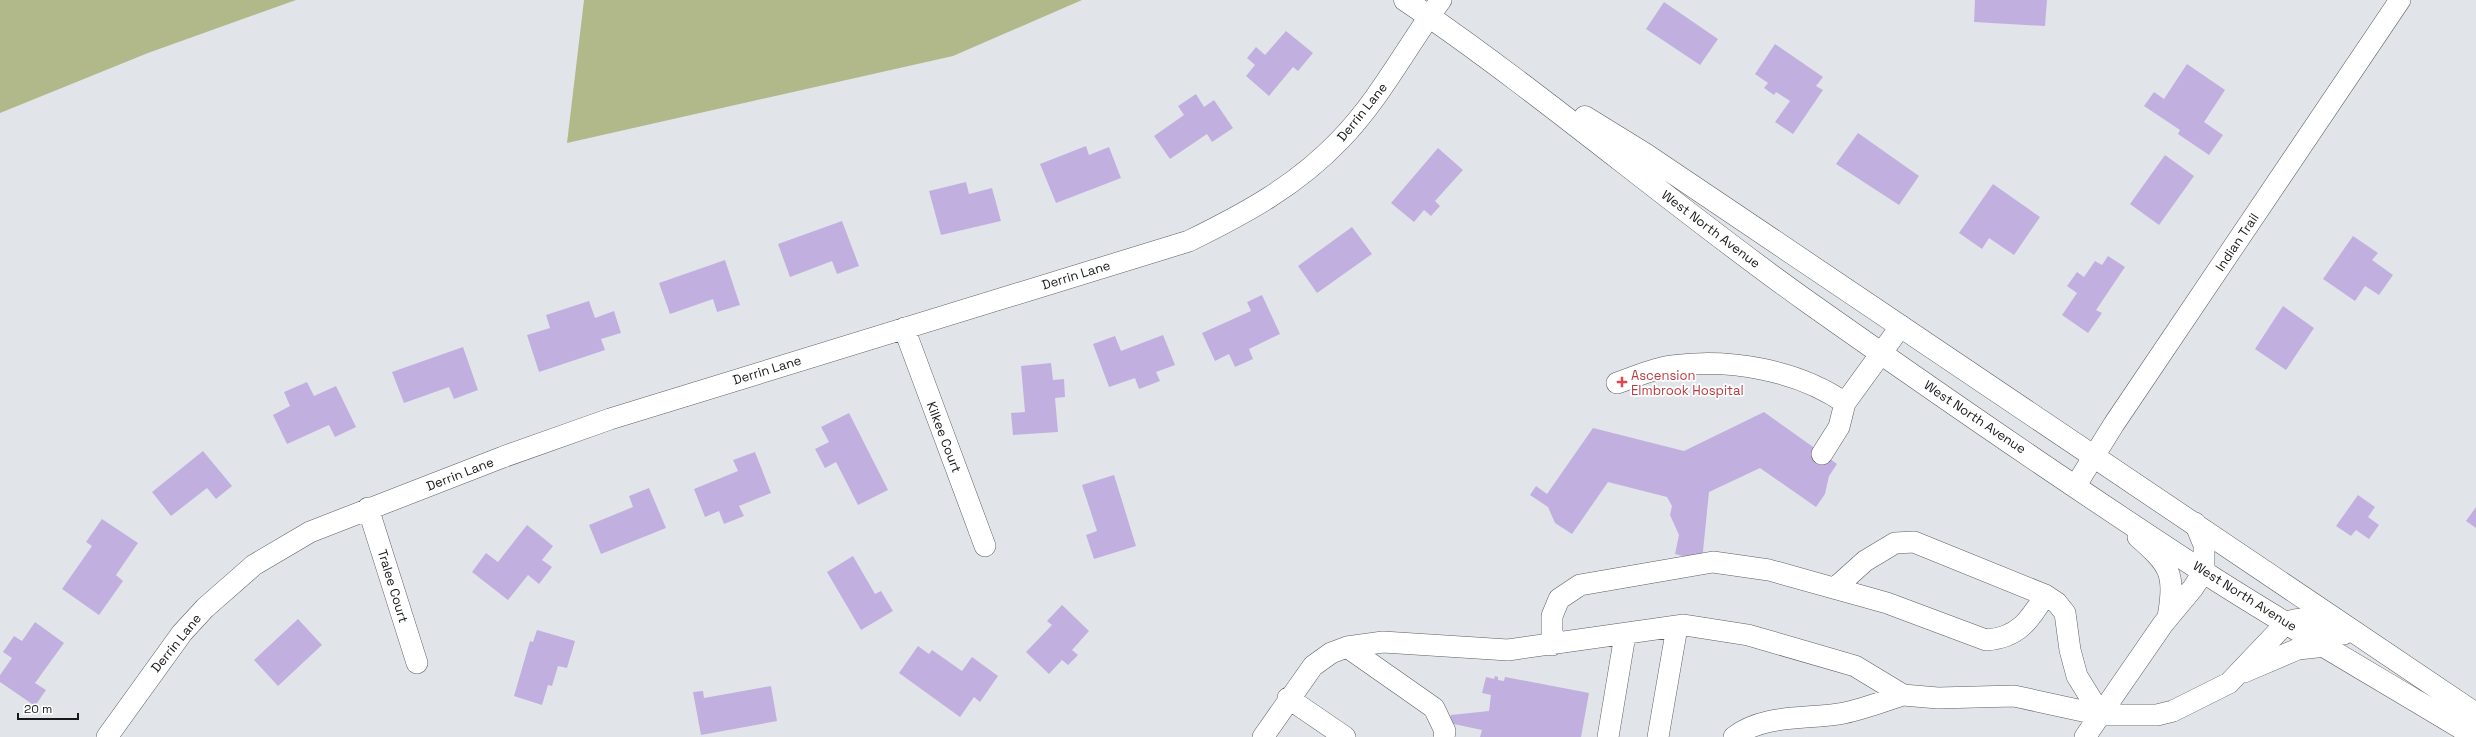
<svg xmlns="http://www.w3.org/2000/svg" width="2476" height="737" viewBox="0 0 2476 737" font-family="'Space Grotesk',sans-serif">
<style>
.green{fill:#b1b98b}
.building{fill:#c1b0df}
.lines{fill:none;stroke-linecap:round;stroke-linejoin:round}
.minor-casing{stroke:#5b5e62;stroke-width:22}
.major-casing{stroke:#5b5e62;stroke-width:23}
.minor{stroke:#fff;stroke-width:21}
.major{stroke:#fff;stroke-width:22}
.health-dot{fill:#e0444e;stroke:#fff;stroke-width:1.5}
.labels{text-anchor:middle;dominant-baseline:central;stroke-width:3.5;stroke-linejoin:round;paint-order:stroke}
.street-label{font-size:13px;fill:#171819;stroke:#fff}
.health-label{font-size:13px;fill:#be3a42;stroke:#fff;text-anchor:start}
</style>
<rect width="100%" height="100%" fill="#e1e5e9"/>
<path class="green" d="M0,0H296L148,53L0,113Z
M584,0H1082L953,56L567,143Z"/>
<path class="building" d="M1975,0H2047L2045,26L1974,22Z
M1664,2L1718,39L1700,65L1646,29Z
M1286,31L1313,53L1298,71L1293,67L1269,96L1246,76L1255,65L1247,58L1256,47L1265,55Z
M1775,44L1823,77L1816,86L1823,90L1793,134L1775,122L1790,101L1776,92L1774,95L1764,88L1768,83L1755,74Z
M2187,64L2225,90L2204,122L2223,135L2209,155L2178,134L2180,130L2144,106L2154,92L2164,99Z
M1196,94L1204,107L1214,100L1233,128L1212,142L1207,134L1170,159L1154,136L1184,115L1178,106Z
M1858,133L1919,176L1899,205L1836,164Z
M1086,146L1089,155L1109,147L1121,178L1056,203L1040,164Z
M1438,148L1463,170L1435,201L1440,206L1431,216L1424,210L1414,222L1391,203Z
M2165,155L2194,176L2159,225L2130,204Z
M966,182L969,194L992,188L1001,221L941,235L929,191Z
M1993,184L2040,217L2014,255L1989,238L1982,249L1959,233Z
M842,221L859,266L837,274L832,261L790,277L778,244Z
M1352,227L1372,254L1317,293L1298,266Z
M2353,236L2378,253L2372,260L2393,275L2379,295L2365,286L2355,301L2323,279Z
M2108,256L2125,267L2096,310L2102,313L2088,333L2062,315L2077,293L2067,286L2077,272L2084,277L2095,261L2102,265Z
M725,260L740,305L717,312L713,299L670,314L659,283Z
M1262,295L1280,334L1249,349L1253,359L1235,367L1229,354L1215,361L1202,333L1251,311L1247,302Z
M589,301L595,318L614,311L621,333L601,339L605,350L539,372L527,335L550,328L546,315Z
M2283,306L2314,328L2286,370L2255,349Z
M1163,335L1175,365L1156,372L1160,381L1139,389L1135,378L1109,387L1093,344L1115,336L1121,351Z
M463,347L478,390L454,399L449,387L404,403L392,372Z
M1051,363L1053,380L1064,379L1065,397L1055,398L1058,432L1013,435L1011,413L1025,412L1021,366Z
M307,382L314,396L336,386L356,427L335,437L329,425L287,444L273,415L290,406L284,392Z
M1764,412L1837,464L1829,476L1825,494L1816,507L1760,468L1709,492L1702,561L1675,554L1679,535L1670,515L1672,506L1667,497L1608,482L1572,534L1555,523L1548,507L1530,495L1536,486L1547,494L1593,428L1684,451Z
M849,413L888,490L858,505L836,462L825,468L815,449L829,442L821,427Z
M203,451L232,486L216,499L207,488L171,516L152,492Z
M755,452L771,493L739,506L744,516L724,524L719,511L705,517L694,489L738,471L733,460Z
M1114,475L1136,546L1094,559L1086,535L1097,531L1082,485Z
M649,488L666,528L601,554L589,525L633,507L629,496Z
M2358,495L2375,507L2368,517L2379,525L2369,539L2356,530L2351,536L2336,526Z
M2476,507V528L2466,521Z
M102,519L138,543L116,575L123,581L99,615L62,589L92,546L86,542Z
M527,525L553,546L542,560L552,567L539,584L528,575L508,600L472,572L486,553L498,562Z
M853,556L875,594L881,591L893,611L861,630L827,572Z
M1062,605L1089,631L1072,650L1078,655L1068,665L1062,660L1049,674L1026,652L1052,625L1047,621Z
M298,619L322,645L278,686L254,660Z
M35,622L64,643L35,683L46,690L35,706L0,682V675L12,658L3,652L14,636L22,641Z
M537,630L575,641L567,668L558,666L552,686L548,685L542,705L514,696L530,641L533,642Z
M918,646L929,654L932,650L962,671L972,657L998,676L980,702L974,697L960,717L899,673Z
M1495,676L1498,677V680L1504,681L1505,677L1589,693L1581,737H1480L1482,730L1449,723L1451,715L1489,711L1491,695L1482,693L1486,677L1494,679Z
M771,686L777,721L701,735L693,692L703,691L704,698Z"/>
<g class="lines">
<defs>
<path id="minor" d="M904,328L985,546
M1617,383C1635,377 1654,368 1672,366C1729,358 1798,370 1845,403
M1822,454L1839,427L1845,403L1901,326
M2076,485L2114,424L2400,0
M368,508L417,663
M2138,537C2170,565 2176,574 2168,617
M2045,595L2057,603L2065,613L2070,650L2077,676L2101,715
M1552,645V616L1559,599L1580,585L1713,562L1769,570L1887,603L1986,640C2018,638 2030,620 2045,595L1914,542L1895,543L1865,561L1835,588
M1347,647L1434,708L1445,731L1444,737
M2244,672L2298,649L2326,646
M1288,698L1345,737
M107,737L182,633L205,608L254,565L310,532L503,457L610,419L1189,241C1246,213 1296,186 1340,140C1380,99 1407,46 1441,0
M1263,737L1313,666L1331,653L1347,647L1383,642L1508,650L1684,625L1748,635L1855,666L1903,695L1938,698L2014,696L2101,715H2157L2173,711L2229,683L2287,622C2308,614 2325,623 2344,634
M1608,737L1625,635
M1658,737L1677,627
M1734,737C1764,713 1809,720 1844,713C1864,709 1884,701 1903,695
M2085,737L2163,624L2193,588L2204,571V545L2195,523"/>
<path id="major" d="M1405,0C1544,94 1671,205 1808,302C1941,396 2076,489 2213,578C2299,633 2389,684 2476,737
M1585,117L1645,154L2476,714"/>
</defs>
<use href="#minor" class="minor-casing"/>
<use href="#major" class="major-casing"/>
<use href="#minor" class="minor"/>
<use href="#major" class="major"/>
</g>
<path class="health-dot" d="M1620 376h4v4h4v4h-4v4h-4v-4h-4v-4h4z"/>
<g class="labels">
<g class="street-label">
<text transform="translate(1362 112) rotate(-51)">Derrin Lane</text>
<text transform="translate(1711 229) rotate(37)">West North Avenue</text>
<text transform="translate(2237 242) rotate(-56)">Indian Trail</text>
<text transform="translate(1076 275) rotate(-17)">Derrin Lane</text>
<text transform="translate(767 370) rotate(-17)">Derrin Lane</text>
<text transform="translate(1975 417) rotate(34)">West North Avenue</text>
<text transform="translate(944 437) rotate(69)">Kilkee Court</text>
<text transform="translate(460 474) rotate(-21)">Derrin Lane</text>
<text transform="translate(393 586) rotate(73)">Tralee Court</text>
<text transform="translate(2245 596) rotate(32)">West North Avenue</text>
<text transform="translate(176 643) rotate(-51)">Derrin Lane</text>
</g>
<g class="health-label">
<text x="1631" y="375">Ascension<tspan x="1631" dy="15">Elmbrook Hospital</tspan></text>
</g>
</g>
<path d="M18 713v6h60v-6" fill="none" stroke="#171819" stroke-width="2"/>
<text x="24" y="713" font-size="12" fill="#171819" stroke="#ffffff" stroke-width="3" paint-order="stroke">20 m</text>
</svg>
